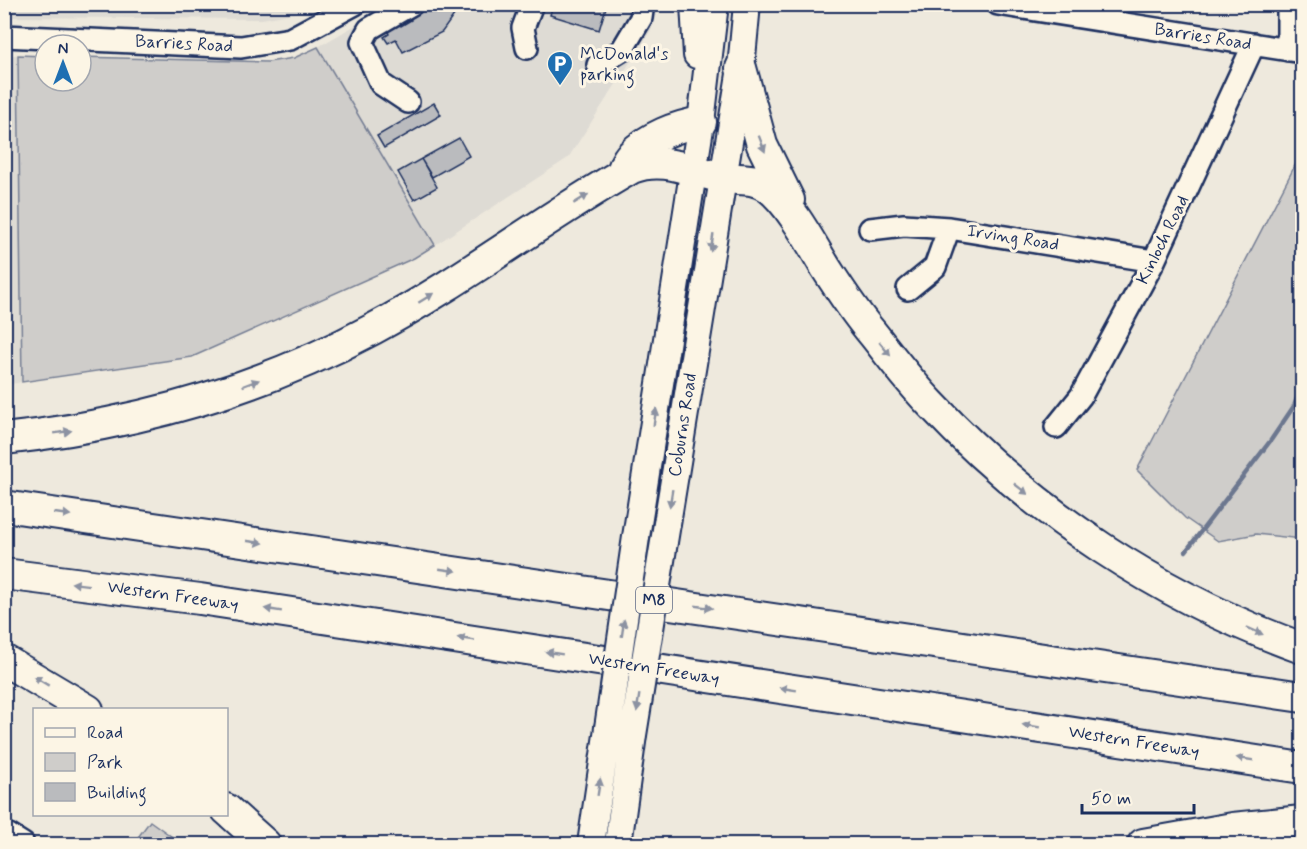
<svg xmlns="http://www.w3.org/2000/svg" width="1307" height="849" viewBox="0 0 1307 849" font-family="Mynerve,sans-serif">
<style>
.built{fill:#dedbd4}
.green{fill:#cfcdca;stroke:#757e94;stroke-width:1.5}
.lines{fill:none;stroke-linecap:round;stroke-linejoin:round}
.stream{stroke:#6c778f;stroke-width:4.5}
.building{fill:#babbbe;stroke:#1b2f5e;stroke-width:1.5}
.minor-casing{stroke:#1b2f5e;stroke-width:26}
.major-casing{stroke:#1b2f5e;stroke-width:30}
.highway-casing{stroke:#1b2f5e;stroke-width:34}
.minor{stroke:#fcf5e5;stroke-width:21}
.major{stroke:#fcf5e5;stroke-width:26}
.highway{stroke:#fcf5e5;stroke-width:30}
.major-bridge-casing{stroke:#1b2f5e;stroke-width:30;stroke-linecap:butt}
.major-bridge{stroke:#fcf5e5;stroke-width:26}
.oneway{fill:#8c92a2}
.labels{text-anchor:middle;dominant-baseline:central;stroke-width:6;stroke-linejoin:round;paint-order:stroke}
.shield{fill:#fcf5e5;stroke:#5e6a86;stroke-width:1.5}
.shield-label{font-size:16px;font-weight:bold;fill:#1b2f5e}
.street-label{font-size:18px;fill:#1b2f5e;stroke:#fcf5e5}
.poi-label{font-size:18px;fill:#1b2f5e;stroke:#fcf5e5;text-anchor:start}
</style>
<rect width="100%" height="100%" fill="#eee9dd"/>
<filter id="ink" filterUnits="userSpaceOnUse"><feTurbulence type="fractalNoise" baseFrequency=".0167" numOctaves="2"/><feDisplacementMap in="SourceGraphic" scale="12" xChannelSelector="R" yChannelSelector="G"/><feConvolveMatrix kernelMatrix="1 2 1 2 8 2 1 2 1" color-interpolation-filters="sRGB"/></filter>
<g filter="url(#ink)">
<path class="built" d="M5,4H311V5L295,13L262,19L5,17Z
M390,5H660L651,30L568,158L435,245L318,47Z
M5,55H18L22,382L5,385Z"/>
<path class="green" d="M318,47L435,245L414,258L192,357L22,382L18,55L45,56V81H81V57L268,62L294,58Z
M1302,152V539L1256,534L1218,541L1185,518L1137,470Z
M150,821L182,844H133Z"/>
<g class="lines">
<path class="stream" d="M1186,551L1271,440L1294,406L1302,385"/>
</g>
<path class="building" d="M436,4H462L442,32L403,52L396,39L388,43L384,37L389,34L385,25L396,18L401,26L411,20L406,13L420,6L423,11Z
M553,4H607L599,30L550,15Z
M434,103L441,115L384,148L377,136Z
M459,138L469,156L432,177L421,159Z
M421,159L437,187L414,200L398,172Z"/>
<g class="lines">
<defs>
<path id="minor" d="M998,4L1302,52
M4,36L241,47L290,39L355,4
M527,48L523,28L532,4
M1288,50V4
M598,65L622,50L641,18L643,4
M408,102L381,84L362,42L369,29L412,4
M870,229L904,225L949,228L1154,261
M908,289L935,267L949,228
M1056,427L1081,396L1154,261L1254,44
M4,832L23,844"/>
<path id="major" d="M694,4L697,55
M636,537L701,122L715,4
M664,542L741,68L747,4
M591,844L608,728
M618,844L633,735"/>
<path id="highway" d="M741,68L762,145L789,200
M622,172C624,167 626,159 631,155C648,137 677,126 701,122
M4,439C133,425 259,390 373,329C463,281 544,218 632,168C663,156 690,171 720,177C737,181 753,176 768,187C789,202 812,245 826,268C840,290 856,314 873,334C892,358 910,382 931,404C1033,513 1162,598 1302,648
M4,506L1302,697
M4,574L200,599L1302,768
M4,660L88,710
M226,809L265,844
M1143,844L1233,828L1302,821"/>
</defs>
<use href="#minor" class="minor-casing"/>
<use href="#major" class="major-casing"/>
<use href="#highway" class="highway-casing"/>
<use href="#minor" class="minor"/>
<use href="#major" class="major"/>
<use href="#highway" class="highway"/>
<defs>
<path id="major-bridge" d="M608,728L636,537
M633,735L664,542"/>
</defs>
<use href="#major-bridge" class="major-bridge-casing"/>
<use href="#major-bridge" class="major-bridge"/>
</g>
<defs><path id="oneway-solid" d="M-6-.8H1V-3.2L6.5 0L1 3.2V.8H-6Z" transform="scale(1.5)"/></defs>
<g class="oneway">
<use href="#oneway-solid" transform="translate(762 144) rotate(69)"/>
<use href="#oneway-solid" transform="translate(581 199) rotate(-32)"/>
<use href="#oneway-solid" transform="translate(712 243) rotate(99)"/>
<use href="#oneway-solid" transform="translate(426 298) rotate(-32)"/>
<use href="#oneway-solid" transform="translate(885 349) rotate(51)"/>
<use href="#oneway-solid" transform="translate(251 383) rotate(-21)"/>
<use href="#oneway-solid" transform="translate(655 417) rotate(-81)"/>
<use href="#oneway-solid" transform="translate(63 432) rotate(-9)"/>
<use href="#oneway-solid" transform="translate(1021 489) rotate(38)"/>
<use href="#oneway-solid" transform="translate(671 498) rotate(99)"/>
<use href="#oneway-solid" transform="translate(62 514) rotate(8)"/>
<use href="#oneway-solid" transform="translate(255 542) rotate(8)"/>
<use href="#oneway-solid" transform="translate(448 570) rotate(8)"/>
<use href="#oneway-solid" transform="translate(80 584) rotate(-173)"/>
<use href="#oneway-solid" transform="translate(704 607) rotate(8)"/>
<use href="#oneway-solid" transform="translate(273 610) rotate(-171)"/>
<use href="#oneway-solid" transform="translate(623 628) rotate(-82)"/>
<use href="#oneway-solid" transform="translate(1255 631) rotate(24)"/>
<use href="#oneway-solid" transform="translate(466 639) rotate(-171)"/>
<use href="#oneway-solid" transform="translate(554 653) rotate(-171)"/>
<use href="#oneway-solid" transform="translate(41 681) rotate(-149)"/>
<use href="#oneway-solid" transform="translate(788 689) rotate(-171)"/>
<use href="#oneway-solid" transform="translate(638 703) rotate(99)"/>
<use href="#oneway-solid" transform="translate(1031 726) rotate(-171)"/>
<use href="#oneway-solid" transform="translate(1245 759) rotate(-171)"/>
<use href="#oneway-solid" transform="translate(599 787) rotate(-81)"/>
</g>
</g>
<defs>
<symbol id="parking-pin" viewBox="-11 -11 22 30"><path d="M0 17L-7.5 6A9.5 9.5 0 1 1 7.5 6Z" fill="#1f6fb2" stroke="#fcf5e5"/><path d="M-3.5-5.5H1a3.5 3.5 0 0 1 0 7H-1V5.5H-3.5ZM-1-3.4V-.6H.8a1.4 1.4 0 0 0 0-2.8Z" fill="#fff"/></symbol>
</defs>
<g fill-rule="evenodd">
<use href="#parking-pin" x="545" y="49" width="30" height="40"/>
</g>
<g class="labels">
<rect class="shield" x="636" y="587" width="36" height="26" rx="4.5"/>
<g class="shield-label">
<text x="654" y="600">M8</text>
</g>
<g class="street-label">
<text transform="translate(1203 37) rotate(9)">Barries Road</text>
<text transform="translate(184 44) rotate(3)">Barries Road</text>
<text transform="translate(1013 238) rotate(9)">Irving Road</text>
<text transform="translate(1163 240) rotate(-64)">Kinloch Road</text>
<text transform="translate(683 425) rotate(-81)">Coburns Road</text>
<text transform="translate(173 596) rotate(8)">Western Freeway</text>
<text transform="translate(654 669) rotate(9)">Western Freeway</text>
<text transform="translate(1134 742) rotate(9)">Western Freeway</text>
</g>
<g class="poi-label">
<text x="580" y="54">McDonald's<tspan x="580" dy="21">parking</tspan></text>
</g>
</g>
<rect width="1307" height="849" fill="none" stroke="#fcf5e5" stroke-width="24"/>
<rect x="12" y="12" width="1283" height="825" fill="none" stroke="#1b2f5e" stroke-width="2" filter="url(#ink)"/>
<rect x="33" y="708" width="195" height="108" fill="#fcf5e5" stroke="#a2a6af" stroke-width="1.5"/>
<rect x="45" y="728" width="30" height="9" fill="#fcf5e5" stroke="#a2a6af" stroke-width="1.5"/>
<text x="87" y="738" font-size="18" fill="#1b2f5e">Road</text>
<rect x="45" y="753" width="30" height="18" fill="#cfcdca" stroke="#a2a6af" stroke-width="1.5"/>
<text x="87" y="768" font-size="18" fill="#1b2f5e">Park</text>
<rect x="45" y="783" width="30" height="18" fill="#babbbe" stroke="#a2a6af" stroke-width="1.5"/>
<text x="87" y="798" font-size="18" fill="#1b2f5e">Building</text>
<g transform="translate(63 63)"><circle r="28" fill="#fcf5e5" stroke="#a2a6af" stroke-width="1.5"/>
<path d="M0-4.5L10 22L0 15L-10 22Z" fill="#1f6fb2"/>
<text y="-9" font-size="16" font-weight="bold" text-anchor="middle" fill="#1b2f5e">N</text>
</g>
<path d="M1082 804v9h112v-9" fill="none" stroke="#1b2f5e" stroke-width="3"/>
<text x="1091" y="804" font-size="18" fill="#1b2f5e" stroke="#fcf5e5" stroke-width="4.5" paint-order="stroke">50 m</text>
</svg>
